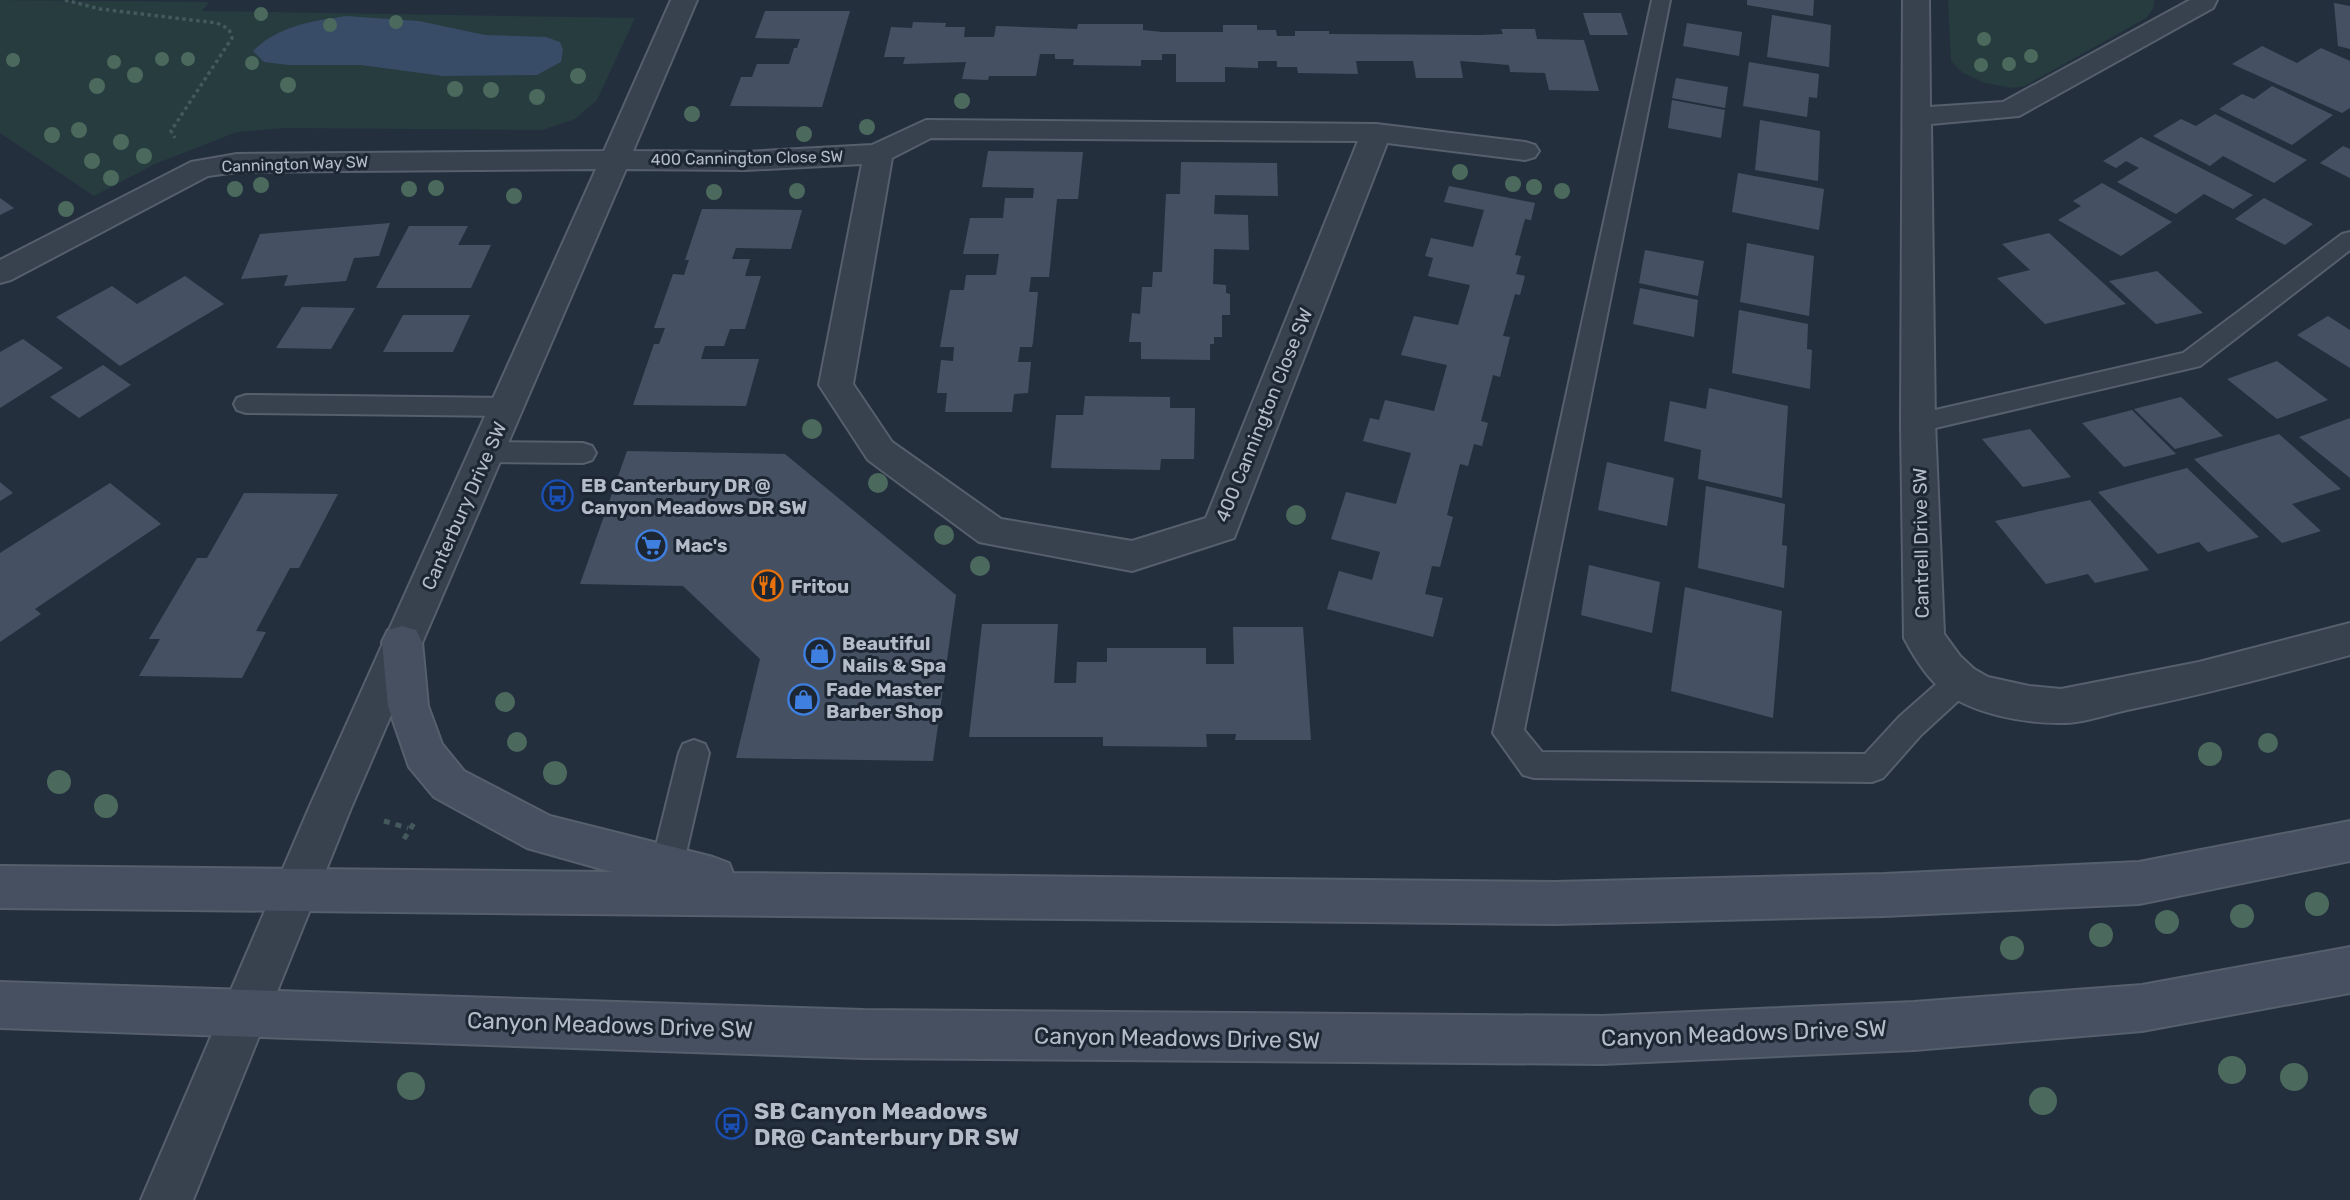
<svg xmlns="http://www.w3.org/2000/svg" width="2350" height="1200" viewBox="0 0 2350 1200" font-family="Rubik,sans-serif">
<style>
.green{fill:#263c3f}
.water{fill:#394c67}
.building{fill:#455162}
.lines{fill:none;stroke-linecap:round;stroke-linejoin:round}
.lane-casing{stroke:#565f6c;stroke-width:4}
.street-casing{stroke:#565f6c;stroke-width:4}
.secondary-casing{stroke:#565f6c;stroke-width:4}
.path-far1{stroke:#44595c;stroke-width:3.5;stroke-dasharray:3.5 3.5;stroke-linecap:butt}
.path{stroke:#44595c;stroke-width:5;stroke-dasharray:6 6;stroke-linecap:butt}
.lane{fill:#38414e;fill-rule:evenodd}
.street{fill:#38414e;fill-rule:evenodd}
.secondary{fill:#465061;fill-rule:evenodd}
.tree{fill:#4b6a5d}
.labels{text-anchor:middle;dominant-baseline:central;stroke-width:6;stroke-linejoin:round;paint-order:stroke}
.far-street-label{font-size:16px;fill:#b4bcc9;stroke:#1d2633}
.street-label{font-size:19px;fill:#b4bcc9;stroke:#1d2633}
.poi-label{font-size:19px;font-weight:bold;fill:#b4bcc9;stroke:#1d2633;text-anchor:start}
.near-street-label{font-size:23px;fill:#b4bcc9;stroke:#1d2633}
.near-poi-label{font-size:23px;font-weight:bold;fill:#b4bcc9;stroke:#1d2633;text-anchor:start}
</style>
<rect width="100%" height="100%" fill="#242f3e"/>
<path class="green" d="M0,0L209,2L202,11L635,18L597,100L575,119L542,130L285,128L237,132L155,164L94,196L0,133Z
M1948,0H2154C2155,8 2151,12 2146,18L2025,86L2013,88L1985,83L1963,73L1951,61Z"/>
<path class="water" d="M346,16L419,21L485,35L546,37L560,42L563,50L561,62L537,75L443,76L361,65H289L264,62L253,51C278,26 312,21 346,16Z"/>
<path class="building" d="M1747,0H1814L1813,16L1747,5Z
M2334,3L2350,6V49L2338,46Z
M765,11H850L822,107L730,106L741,77H752L757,64H789L794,48H797L800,39L755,38Z
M1583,13H1621L1628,35H1590Z
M1772,15L1831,25L1829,67L1767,57Z
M913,22L946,23L945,27H965L964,37H994L996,26L1077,29L1078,24H1143V30L1162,32H1223V25H1257V30H1276L1277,36H1295V31H1329V34L1482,35L1503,34L1501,29H1535L1537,39L1584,40L1599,91L1549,90L1545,73L1510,72L1509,65L1460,61L1463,78H1416L1413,61H1356L1358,74L1298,73L1297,67H1277V61H1258V68L1225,67V82H1176V54H1162V60H1141V66L1073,65L1074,59H1055V54H1040L1036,76H989L988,80L962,79L966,62L903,64L905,57H884L891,27L912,28Z
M1687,23L1742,32L1739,56L1683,46Z
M2262,46L2297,63L2321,48L2350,61V108L2342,113L2232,64Z
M1749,62L1819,74L1817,98L1809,97L1807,117L1743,106Z
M1676,78L1728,87L1725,108L1672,98Z
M2272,86L2333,115L2292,145L2219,109L2242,94L2254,99Z
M1672,100L1725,110L1721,138L1668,128Z
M2215,114L2307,160L2274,183L2223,156L2210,166L2153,136L2181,119L2196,126Z
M1760,120L1820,131L1818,181L1755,170Z
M2141,137L2253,195L2233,209L2204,194L2176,214L2117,182L2139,168L2126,161L2116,168L2103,161Z
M2343,146L2350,149V178L2320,163Z
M988,151L1083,152L1078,199H1057L1049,277H1031L1029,292H1038L1033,342L1032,347H1020L1018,362H1031L1028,393L1014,394L1012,412H945L947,393H937L941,360L953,361L954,347H940L950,290H964L966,275H996L999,254H963L970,218H1003L1005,198H1033L1034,188L982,187Z
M1181,162L1277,163L1278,196L1215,195L1214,214L1248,215L1249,250L1214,249L1213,284L1226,285V293L1230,294V315H1222V337H1214V344H1210V360L1141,359V342H1129L1132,313L1140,314L1142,287H1152L1153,272H1162L1166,194H1180Z
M1738,173L1824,189L1819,230L1732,212Z
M2102,183L2172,222L2121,256L2058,220L2081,206L2073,201Z
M1449,186L1535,203L1531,220L1525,219L1515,255L1521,256L1516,274L1525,276L1520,295L1515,294L1503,336L1510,337L1500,377L1493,375L1481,421L1488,423L1482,446L1474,444L1468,466L1460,464L1447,515L1453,517L1440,567L1432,566L1425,594L1443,598L1433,637L1327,609L1339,571L1372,580L1380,552L1331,539L1346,492L1396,504L1411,453L1363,441L1370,418L1379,420L1385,400L1434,411L1447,365L1401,355L1414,316L1458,325L1470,285L1428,276L1433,258L1425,256L1431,238L1473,247L1484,210L1444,202Z
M0,198L14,208L0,215Z
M2264,198L2313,224L2285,245L2235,219Z
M702,209L802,210L791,249L736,248L732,259H750L745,276H761L745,329H730L724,346H705L701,359H759L746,406L633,405L654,344H659L665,328H654L673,274L684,275L689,260H685Z
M390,223L379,256L354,258L346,281L284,286L288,275L241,279L260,234Z
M409,226H468L458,245H491L471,288H376Z
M2049,233L2126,304L2045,324L1997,278L2030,270L2002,244Z
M1747,243L1814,256L1809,316L1740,302Z
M1645,250L1704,261L1698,296L1639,283Z
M2157,271L2203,313L2156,324L2109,281Z
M185,276L224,304L120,366L56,317L112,286L137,304Z
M1640,288L1698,300L1694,337L1633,324Z
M302,307L355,308L331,349L276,348Z
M1739,310L1808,324L1807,349L1812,350L1810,389L1732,373Z
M403,315H470L453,352H383Z
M2328,316L2350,330V368L2297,335Z
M23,339L63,368L0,408V352Z
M2277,361L2328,400L2277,419L2227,379Z
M103,365L131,385L79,418L50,397Z
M1709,388L1788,406L1782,498L1698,479L1701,450L1664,441L1670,401L1706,409Z
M1085,396L1170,397V408H1195L1194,459H1161L1160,470L1051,468L1056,415H1083Z
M2181,397L2223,436L2175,449L2134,409Z
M2132,410L2176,454L2124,467L2082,423Z
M2350,418V478L2299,437Z
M2030,429L2071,477L2023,487L1982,439Z
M2279,434L2341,489L2292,504L2321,531L2282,543L2194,459Z
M627,451L785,454L956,595L933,761L736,758L760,659L683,586L580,584Z
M1607,462L1674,478L1667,526L1598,510Z
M2187,468L2259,537L2208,552L2199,542L2158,554L2098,492Z
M0,482L13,493L0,501Z
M110,483L161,524L35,609L41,614L0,642V553Z
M1706,486L1785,504L1782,545L1787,546L1784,588L1698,568Z
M244,493L338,494L299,568H290L256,631L266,632L242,678L139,676L160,639H149L197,558H207Z
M2090,500L2149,570L2095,583L2088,574L2046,584L1995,521Z
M1589,565L1660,582L1652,633L1581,615Z
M1685,587L1782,611L1773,718L1671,691Z
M982,624H1058L1054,683H1076L1077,662H1107V648H1206V664H1234L1233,627H1303L1311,740H1235L1236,734H1206L1207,747L1103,746V737H969Z"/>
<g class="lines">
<defs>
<path id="lane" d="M1652,0H1670L1524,730L1542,752L1865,754L1899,717L1950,672L1960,669L1970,672L1975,681L1970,690L1921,735L1883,778L1872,782L1534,778L1523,775L1493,733Z
M2350,232V250L2200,366L1918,432L1909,430L1905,423L1909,416L1918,414L2183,353L2342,234Z
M246,395L508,398L517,401L521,407L517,413L508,416L246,413L237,410L234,404L237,398Z
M488,442L583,443L592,446L596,453L592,460L583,463L488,462L479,459L475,452L479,445Z
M694,740L705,744L709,753L683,866L678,877L667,881L656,877L651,866L679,753L683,744Z"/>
<path id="street" d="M671,0H697L633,151L745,152L872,145L926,120L1376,124L1525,142L1535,145L1539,151L1535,157L1525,160L1387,143L1234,538L1132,571L979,542L868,460L819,385L862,164L745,170L626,169L351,808L193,1200H141L309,808L596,169L237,172L208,176L11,280L0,283V260L191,162L237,154L604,151ZM931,138L1358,141L1206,518L1132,541L1001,519L892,442L853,384L892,158Z
M1903,0H1929L1930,107L2003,102L2190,0H2217L2213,8L2019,116L1931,124L1935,423L1944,634L1960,656L1974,669L1988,677L2029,686L2061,689L2199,662L2350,623V655C2276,675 2202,695 2127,710C2105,715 2080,724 2059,723C2023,723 1975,714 1946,693C1928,680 1914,657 1904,638L1901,423Z"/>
<path id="secondary" d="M402,626L416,630L422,642L428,706L442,744L464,771L550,816L713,857L729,863L733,873L1555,882L1884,874L2139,862L2350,821V861L2139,904L1884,916L1555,924L0,908V866L612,872L527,848L434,797L409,767L388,706L382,642L388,630Z
M2350,947V993L2142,1031L1914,1050L1602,1064L863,1058L0,1028V982L863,1010L1602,1016L1914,1002L2142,985Z"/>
</defs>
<use href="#lane" class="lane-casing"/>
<use href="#street" class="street-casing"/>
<use href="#secondary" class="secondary-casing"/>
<path class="path-far1" d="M65,0L100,9L217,23L229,29L232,38L171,131L175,138"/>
<path class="path" d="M384,821L408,828
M404,839L416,820"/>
<use href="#lane" class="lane"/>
<use href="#street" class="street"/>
<use href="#secondary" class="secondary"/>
</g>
<g class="tree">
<circle cx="261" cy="14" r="7"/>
<circle cx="396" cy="22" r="7"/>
<circle cx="330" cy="25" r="7"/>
<circle cx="1984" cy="39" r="7"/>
<circle cx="2031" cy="56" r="7"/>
<circle cx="162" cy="59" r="7"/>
<circle cx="188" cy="59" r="7"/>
<circle cx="13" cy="60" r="7"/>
<circle cx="114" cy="62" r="7"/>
<circle cx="252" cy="63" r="7"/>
<circle cx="2009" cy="64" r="7"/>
<circle cx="1981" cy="65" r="7"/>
<circle cx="135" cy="75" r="8"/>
<circle cx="578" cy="76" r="8"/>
<circle cx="288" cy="85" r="8"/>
<circle cx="97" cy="86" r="8"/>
<circle cx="455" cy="89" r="8"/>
<circle cx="491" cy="90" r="8"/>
<circle cx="537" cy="97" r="8"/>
<circle cx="962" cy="101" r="8"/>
<circle cx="692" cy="114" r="8"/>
<circle cx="867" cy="127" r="8"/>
<circle cx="79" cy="130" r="8"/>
<circle cx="804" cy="134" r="8"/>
<circle cx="52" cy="135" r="8"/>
<circle cx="121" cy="142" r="8"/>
<circle cx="144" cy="156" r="8"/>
<circle cx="92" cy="161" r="8"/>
<circle cx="1460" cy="172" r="8"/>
<circle cx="111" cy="178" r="8"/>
<circle cx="1513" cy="184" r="8"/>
<circle cx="261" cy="185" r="8"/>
<circle cx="1534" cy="187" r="8"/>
<circle cx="436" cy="188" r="8"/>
<circle cx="235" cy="189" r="8"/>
<circle cx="409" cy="189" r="8"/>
<circle cx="797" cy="191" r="8"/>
<circle cx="1562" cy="191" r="8"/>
<circle cx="714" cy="192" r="8"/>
<circle cx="514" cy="196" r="8"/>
<circle cx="66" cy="209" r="8"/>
<circle cx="812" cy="429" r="10"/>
<circle cx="878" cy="483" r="10"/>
<circle cx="1296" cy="515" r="10"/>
<circle cx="944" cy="535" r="10"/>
<circle cx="980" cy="566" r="10"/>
<circle cx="505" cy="702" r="10"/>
<circle cx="517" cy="742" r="10"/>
<circle cx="2268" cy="743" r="10"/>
<circle cx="2210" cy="754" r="12"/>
<circle cx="555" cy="773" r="12"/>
<circle cx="59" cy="782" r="12"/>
<circle cx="106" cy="806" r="12"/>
<circle cx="2317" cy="904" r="12"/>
<circle cx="2242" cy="916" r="12"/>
<circle cx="2167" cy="922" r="12"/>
<circle cx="2101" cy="935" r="12"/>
<circle cx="2012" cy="948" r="12"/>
<circle cx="2232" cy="1070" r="14"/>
<circle cx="2294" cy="1077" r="14"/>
<circle cx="411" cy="1086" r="14"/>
<circle cx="2043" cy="1101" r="14"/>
</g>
<defs>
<symbol id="bus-ring" viewBox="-11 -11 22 22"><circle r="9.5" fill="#1d2633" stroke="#1a4fb4" stroke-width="1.5"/><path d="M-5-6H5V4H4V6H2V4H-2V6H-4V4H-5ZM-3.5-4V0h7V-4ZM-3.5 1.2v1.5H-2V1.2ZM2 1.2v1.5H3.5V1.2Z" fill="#1a4fb4"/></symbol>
<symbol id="supermarket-ring" viewBox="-11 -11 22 22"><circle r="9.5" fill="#1d2633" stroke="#3f7fe0" stroke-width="1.5"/><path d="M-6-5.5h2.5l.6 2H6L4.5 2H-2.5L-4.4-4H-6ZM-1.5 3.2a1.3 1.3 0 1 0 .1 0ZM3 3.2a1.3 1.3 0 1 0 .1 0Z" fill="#3f7fe0"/></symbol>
<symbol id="restaurant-ring" viewBox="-11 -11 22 22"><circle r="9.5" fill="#1d2633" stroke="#e8710a" stroke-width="1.5"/><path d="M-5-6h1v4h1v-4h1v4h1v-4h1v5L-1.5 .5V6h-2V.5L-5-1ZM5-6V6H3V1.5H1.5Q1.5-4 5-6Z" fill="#e8710a"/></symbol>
<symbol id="shop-ring" viewBox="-11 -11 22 22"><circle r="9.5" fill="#1d2633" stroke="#3f7fe0" stroke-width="1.5"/><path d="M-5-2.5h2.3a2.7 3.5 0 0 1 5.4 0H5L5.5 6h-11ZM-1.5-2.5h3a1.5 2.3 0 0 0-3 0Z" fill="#3f7fe0"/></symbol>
</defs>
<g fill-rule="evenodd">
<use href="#bus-ring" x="540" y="478" width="35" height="35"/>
<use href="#supermarket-ring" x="634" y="528" width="35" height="35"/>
<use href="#restaurant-ring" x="750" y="568" width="35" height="35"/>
<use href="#shop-ring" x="802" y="636" width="35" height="35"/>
<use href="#shop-ring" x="786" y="682" width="35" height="35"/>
<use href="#bus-ring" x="714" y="1106" width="35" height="35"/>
</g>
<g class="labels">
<g class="far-street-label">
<text transform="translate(747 158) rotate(-1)">400 Cannington Close SW</text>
<text transform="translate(295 164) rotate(-2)">Cannington Way SW</text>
</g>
<g class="street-label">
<text transform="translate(1264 415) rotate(-68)">400 Cannington Close SW</text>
<text transform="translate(464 506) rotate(-66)">Canterbury Drive SW</text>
<text transform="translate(1921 543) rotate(-91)">Cantrell Drive SW</text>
</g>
<g class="poi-label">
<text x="581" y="485">EB Canterbury DR @<tspan x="581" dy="22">Canyon Meadows DR SW</tspan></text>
<text x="675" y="545">Mac's</text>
<text x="791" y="586">Fritou</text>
<text x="842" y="643">Beautiful<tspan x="842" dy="22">Nails &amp; Spa</tspan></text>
<text x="826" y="689">Fade Master<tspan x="826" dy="22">Barber Shop</tspan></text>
</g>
<g class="near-street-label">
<text transform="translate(610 1025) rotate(2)">Canyon Meadows Drive SW</text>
<text transform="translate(1744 1033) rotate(-2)">Canyon Meadows Drive SW</text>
<text transform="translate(1177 1038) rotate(1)">Canyon Meadows Drive SW</text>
</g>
<g class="near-poi-label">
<text x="754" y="1111">SB Canyon Meadows<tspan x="754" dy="26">DR@ Canterbury DR SW</tspan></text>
</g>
</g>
</svg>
